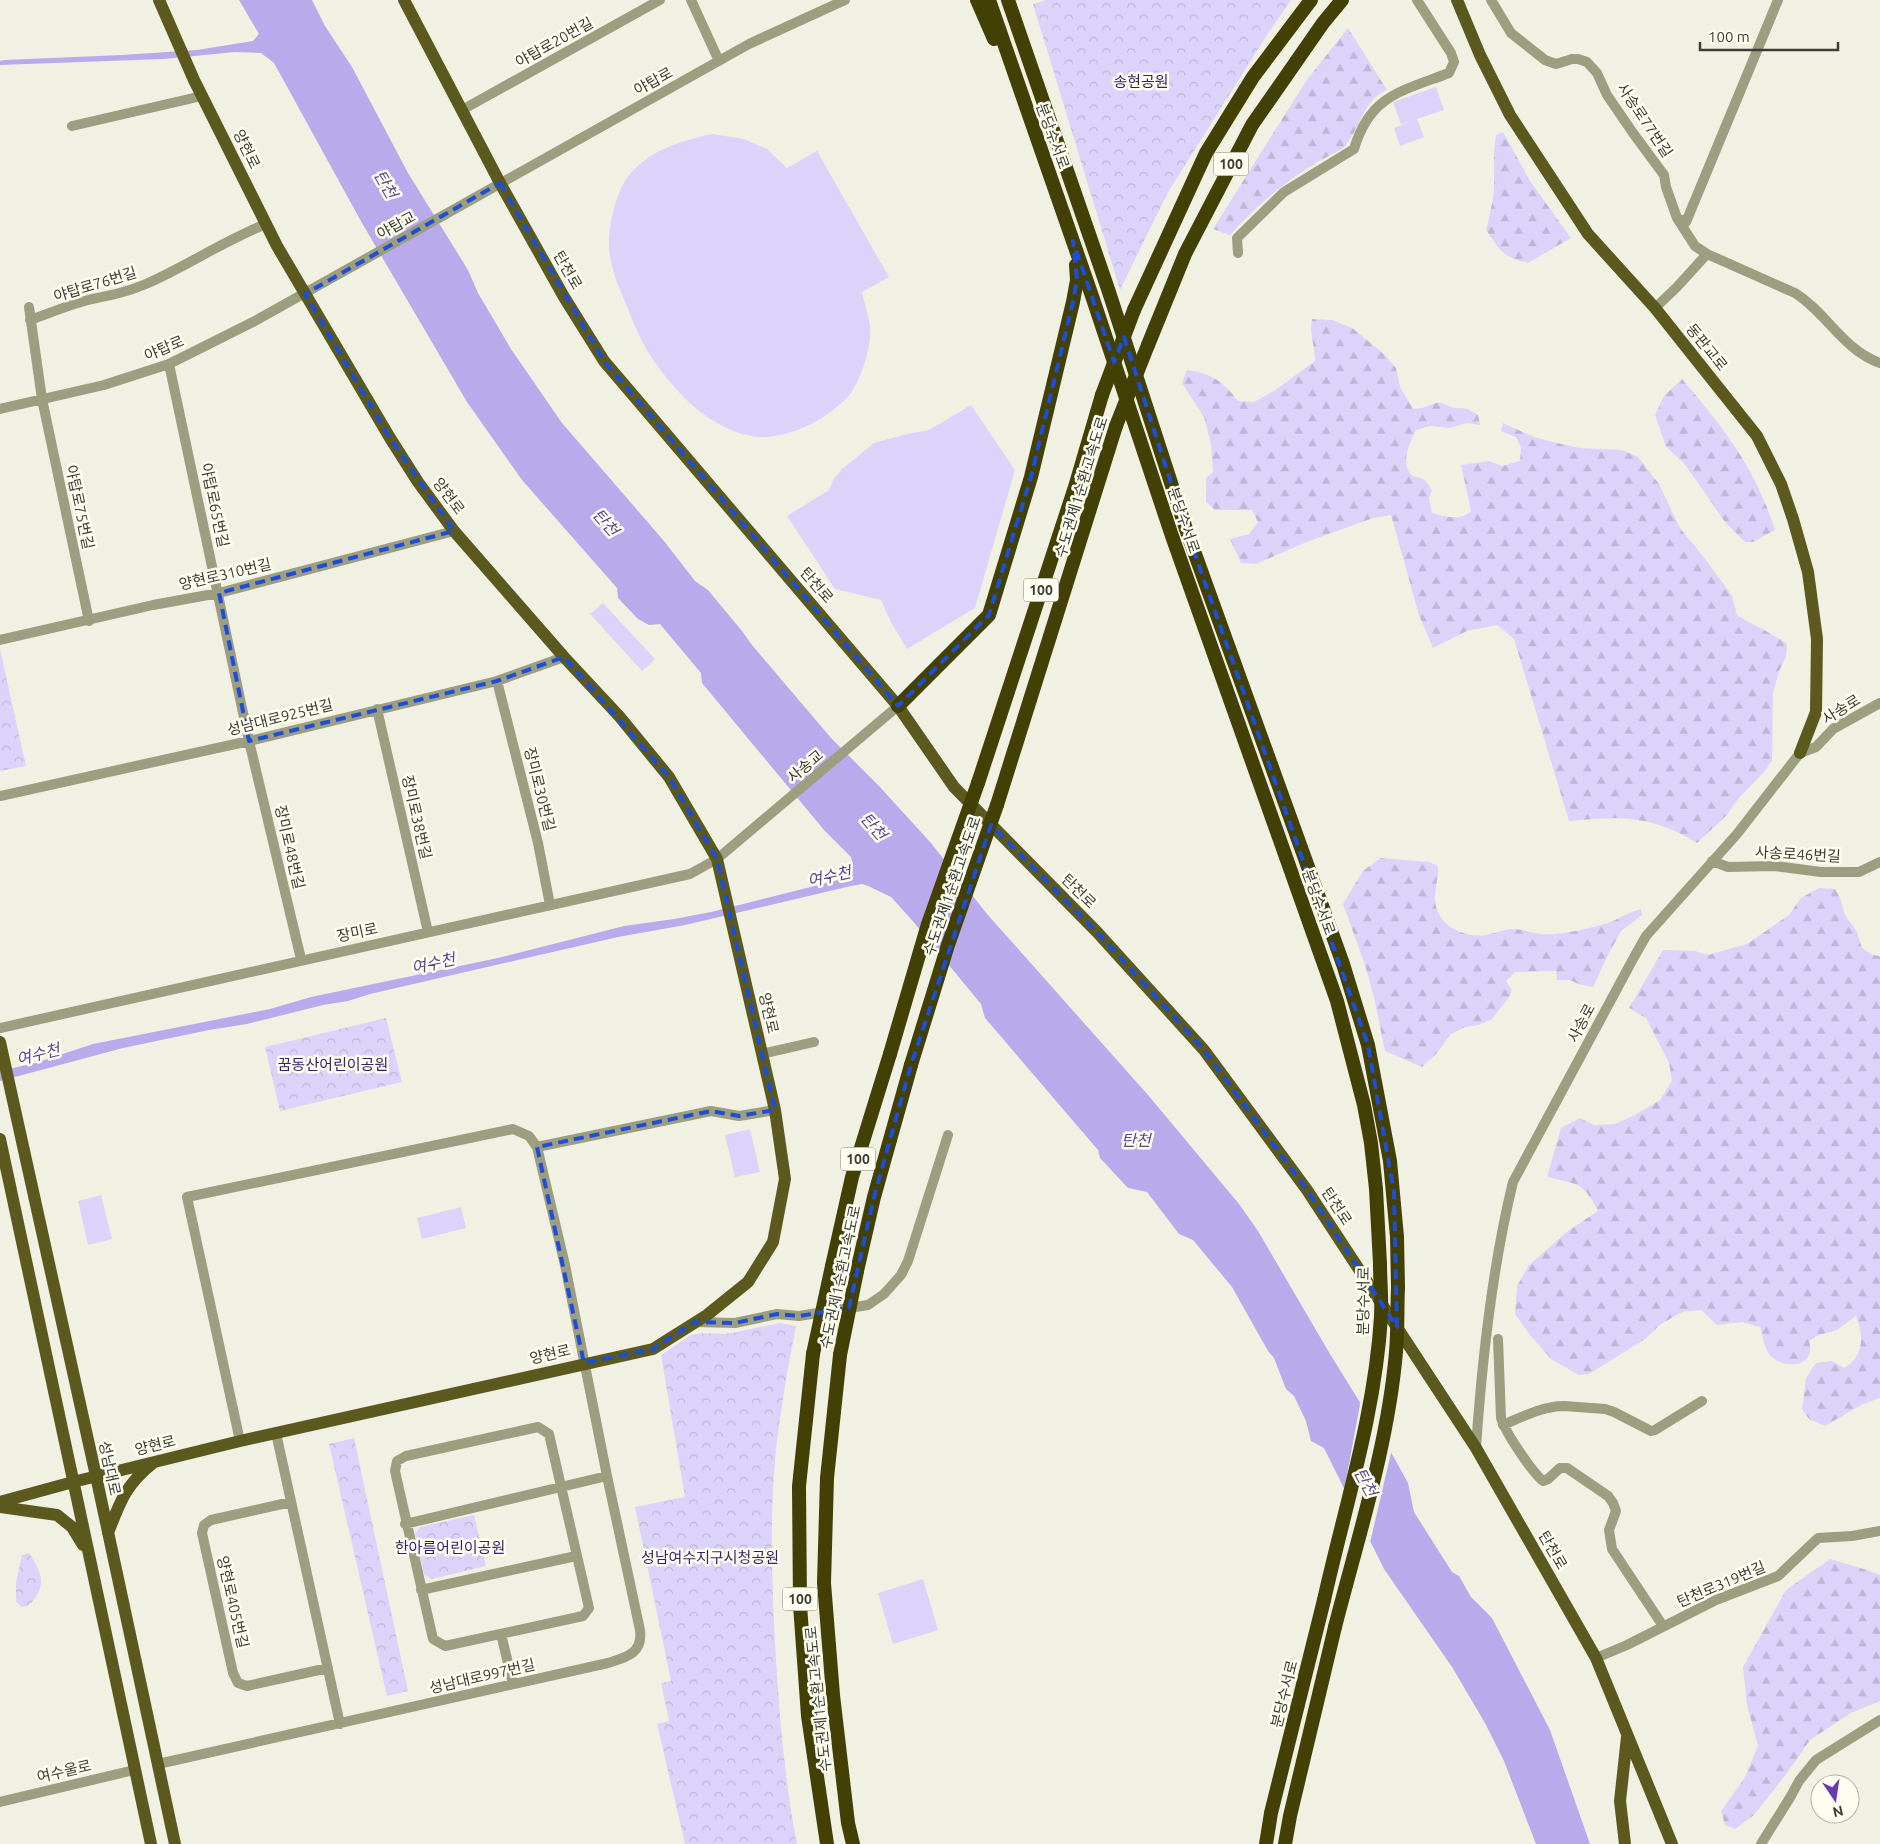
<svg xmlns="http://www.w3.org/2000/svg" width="1880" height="1844" viewBox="0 0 1880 1844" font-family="Ubuntu,'Noto Sans KR',sans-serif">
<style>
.grass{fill:#dbd3fa}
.forest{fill:url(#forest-firs)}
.park{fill:url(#park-crowns)}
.water{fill:#b9aaeb}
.pier{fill:#f1f1e3}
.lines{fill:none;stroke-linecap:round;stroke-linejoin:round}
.minor{stroke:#9d9d7f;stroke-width:10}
.major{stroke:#5b591e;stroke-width:12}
.highway{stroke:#434005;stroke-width:14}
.highway-bridge{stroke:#434005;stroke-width:14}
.marked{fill:none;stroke:#1d4ed8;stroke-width:4;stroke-dasharray:10 6;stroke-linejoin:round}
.labels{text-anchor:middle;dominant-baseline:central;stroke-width:5;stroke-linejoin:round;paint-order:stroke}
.shield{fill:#fefef0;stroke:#76766e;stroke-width:1}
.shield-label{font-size:14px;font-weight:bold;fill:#3c3c37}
.street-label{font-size:15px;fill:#3c3c37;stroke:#fefef0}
.park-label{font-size:15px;fill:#381d67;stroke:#fefef0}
.water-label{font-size:16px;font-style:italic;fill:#5d4593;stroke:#fefef0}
</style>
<defs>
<pattern id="forest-firs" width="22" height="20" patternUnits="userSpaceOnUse" patternTransform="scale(1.25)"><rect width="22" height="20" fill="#dbd3fa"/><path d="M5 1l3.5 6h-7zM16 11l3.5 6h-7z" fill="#bdb6d7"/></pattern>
<pattern id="park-crowns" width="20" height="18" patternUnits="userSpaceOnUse" patternTransform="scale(1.25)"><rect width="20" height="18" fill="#dbd3fa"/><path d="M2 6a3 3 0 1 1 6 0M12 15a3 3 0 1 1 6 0" fill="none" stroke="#bdb6d7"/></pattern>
</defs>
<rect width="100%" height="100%" fill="#f1f1e3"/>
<path class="grass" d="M1436,87L1444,110L1417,119L1424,137L1400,146L1394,128L1409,122L1401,124L1393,102Z
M712,134L744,139L767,149L787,168L817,151L889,277L862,292C864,303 868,314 870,325C872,346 861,383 846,399C842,403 836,407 832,411C811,427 777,441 751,436C707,428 671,388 648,352C639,337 632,320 626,304C618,287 610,266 609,247C608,228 615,197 625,181C644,152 679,141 712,134Z
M971,405L1015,470L975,608L907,649L891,622L881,600L835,589L787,516L829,490L833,480L842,469L874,443L907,434L929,430Z
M603,603L655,659L642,671L590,614Z
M750,1129L760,1172L735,1177L725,1135Z
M101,1195L112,1239L88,1245L78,1201Z
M461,1207L466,1228L422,1239L417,1218Z
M923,1579L938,1630L893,1644L878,1593Z"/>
<path class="forest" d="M1348,28L1387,90C1361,101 1361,131 1342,149C1299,170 1262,199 1230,235L1213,229L1306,81Z
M1503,132L1530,181L1571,238L1528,263C1502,257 1500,250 1486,230C1490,214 1494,199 1494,183C1494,166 1493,152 1496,135Z
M1312,319L1332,320L1352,328L1384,354L1396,368L1400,387L1413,409L1422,408L1436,403H1442L1454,408L1468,409L1478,415L1480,425L1467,423L1450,428L1430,426L1416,430C1410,441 1399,466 1413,476C1415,477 1418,477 1421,478C1426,480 1429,486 1432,490L1429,498L1432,513C1446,517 1460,521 1471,511L1461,465L1489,461L1502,466L1520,461L1521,448L1516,437L1501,431L1503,423L1534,437L1553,442L1579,448L1622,450L1638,457L1659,484L1680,528L1706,560L1732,596L1737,615C1754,626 1771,632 1787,644L1786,657L1779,671L1773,693L1772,760L1764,772L1738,799L1727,815L1697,843C1651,815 1621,816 1569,821L1514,639L1497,625L1467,631L1433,648L1419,615L1391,515L1373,518L1309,541L1256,564L1241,563L1230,539L1249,534L1258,522L1252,510H1215L1206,502V478L1213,472L1211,444L1204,417L1182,383L1187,370C1212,374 1222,380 1238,401L1254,402L1274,391L1315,361C1315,346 1309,333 1312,319Z
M1682,379C1724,428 1755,468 1775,530L1753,542H1745L1725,522L1684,463L1666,447L1655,415L1664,396Z
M1381,858L1429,862L1438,866C1439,881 1431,897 1438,912C1445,929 1468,938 1486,935C1495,933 1503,930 1512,929C1523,929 1532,933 1542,934C1557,936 1599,927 1613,921C1623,916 1630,912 1641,909L1642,915L1621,931L1607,957L1593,987L1578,984L1570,980H1557L1556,971L1515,972L1506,981L1512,990L1510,996L1492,1019L1479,1025L1465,1027L1451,1034L1436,1054L1422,1067L1385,1051L1374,997L1365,965L1343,904L1363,871Z
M1819,888L1835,889L1840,898L1845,915L1857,932L1862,948L1873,955L1880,956V1398L1863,1404L1825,1426L1809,1419L1802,1409L1806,1378L1816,1363L1832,1361L1844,1368C1864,1357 1864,1336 1856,1316L1837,1330L1819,1335L1809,1341C1810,1345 1811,1350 1810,1353C1804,1370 1778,1366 1769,1354C1764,1347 1763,1336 1760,1327L1742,1322L1717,1325L1701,1310L1682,1312L1661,1324L1645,1339L1589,1374L1579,1375L1551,1359L1530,1335L1515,1314L1517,1286L1529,1265L1568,1231L1598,1211C1583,1181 1578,1185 1547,1177L1561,1128L1580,1118L1594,1125L1615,1124L1633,1116L1660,1100L1672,1081L1669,1063L1646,1018L1629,1008L1663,950L1695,951L1708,955L1747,944L1789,915L1801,898Z
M1830,1559L1867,1570L1880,1575V1701L1851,1713L1810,1740L1787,1773L1754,1815L1735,1829L1725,1825L1721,1811L1744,1779L1758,1746L1747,1705L1743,1667L1786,1590Z"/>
<path class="park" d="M1046,0H1291L1265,38L1167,194L1120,290L1033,4Z
M0,649L26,766L0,771Z
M386,1018L402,1082L280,1111L265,1047Z
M780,1323L796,1326C788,1366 781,1407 776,1449C769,1519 772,1590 776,1660C780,1722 785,1783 797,1844H685L657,1724L669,1721L661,1683L671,1681L635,1507L685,1497L661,1355L691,1335L702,1333L724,1334L737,1332Z
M354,1438L408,1691L387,1696L329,1444Z
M474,1515L486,1566L432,1579L424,1575L415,1534L420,1527Z
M29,1553C39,1569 47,1581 35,1598C31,1603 29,1606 22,1607L16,1602V1582L22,1555Z"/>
<path class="water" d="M239,0H312L325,26L352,67L408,173L468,270L478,293L511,349L562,423L664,541L695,581L708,590L742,631L752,645L831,738L879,786L931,843L987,914L1148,1095L1239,1204L1258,1231L1330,1354L1392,1454L1408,1483L1414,1512L1452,1572L1459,1576L1471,1597L1492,1618L1550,1730L1590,1844H1536L1504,1761L1485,1723L1452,1667L1384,1569L1324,1448L1311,1441L1306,1421L1294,1396L1286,1389L1274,1358L1268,1351L1232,1287L1193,1240L1179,1234L1147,1192L1128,1188L1100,1158L1098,1150L985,1018L981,1004L911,919L891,897L868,886L862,884L851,886L685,925L618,937L370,994L348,1001L323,1005L247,1024L209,1030L123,1048L0,1081V1071L35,1063L93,1044L270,1009L311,997L498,958L624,926L674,919L711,912L842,879L852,874L853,865L851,857L824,830L702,683L701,673L660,624L649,625L638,619L618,598L617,588L522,480L467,402L362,223L274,63L261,53L235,52L163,59L0,65V61L4,60L122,55L197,50L253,41L259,34Z"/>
<path class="pier" d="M1361,1399L1392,1449L1370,1543L1344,1491Z"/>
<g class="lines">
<path class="minor" d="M691,0L719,61
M1491,0L1511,33L1545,60L1556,64L1572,59H1578L1587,62L1597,73L1607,95L1633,133L1664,175L1666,187L1677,218L1695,246L1707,254L1795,293C1827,313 1842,349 1880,363
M462,110L660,0
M72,126L202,96
M1677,218L1686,222L1778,0
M1238,253L1237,238L1284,192L1354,149C1370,95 1402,91 1449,73L1454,62L1451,53L1417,0
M29,307L42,399L89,621
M1655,308L1677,287L1707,254
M30,320C50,313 71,304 92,299C112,295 127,292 146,284C187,266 225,240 266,224
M169,364L249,741L301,959
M0,409L104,385L169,364L255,321L749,44L845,0
M0,640L153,605L219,593L454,531
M497,681L538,843L550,905
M377,709L428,932
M0,796L249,741L497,681L564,657
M1712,861L1728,867L1775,866L1821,872H1859L1880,862
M0,1028L690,874L717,859L898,706
M762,1054L814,1042
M695,1322L735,1323L777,1314L799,1316L868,1305L884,1294L901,1275L908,1261L948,1135
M1498,1339L1501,1418C1505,1432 1532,1472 1543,1481L1548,1479L1560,1468H1567L1608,1496L1613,1503L1616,1511L1609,1530L1612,1549L1663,1626
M1503,1425C1522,1417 1543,1406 1564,1406L1605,1409L1614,1412L1651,1431L1655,1430L1702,1401
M538,1427L549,1434L589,1608L583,1616L445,1646L433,1639L395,1471L397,1461L406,1456Z
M276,1433L340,1724
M240,1441L187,1197L513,1129L529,1136L537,1147L711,1111L739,1116L775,1110
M1476,1448C1482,1359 1492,1268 1513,1182L1633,959L1646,936L1737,834L1800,753L1816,747L1833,729L1880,703
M291,1502L211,1520L204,1525L202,1533L233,1673L238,1683L247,1686L328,1668
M405,1524L607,1476
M421,1590L576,1556
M501,1634L513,1684
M1596,1658L1627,1645L1716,1600L1778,1576L1818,1538L1852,1536L1880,1531
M158,1764L608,1663C627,1657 643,1653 640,1630L607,1476L565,1265L537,1147
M0,1802L134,1770
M1761,1844L1791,1796L1799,1781L1816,1760L1880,1720"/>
<path class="major" d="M404,0L500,183L564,297L604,361L898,706L954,787L1097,932L1204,1050L1307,1190L1476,1448L1596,1658L1672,1844
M1457,0L1480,55L1510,115L1588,234L1655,308L1757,436L1781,484L1793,519L1808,572L1817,639L1816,712L1800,753
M0,1042L96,1476L175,1844
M0,1139L151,1844
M0,1502L73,1482L240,1441L653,1349L707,1315L748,1282L773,1242L785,1179L775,1110L717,859L669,777L619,716L564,657L454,531L418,482L390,438L277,246L194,80L159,0
M0,1507L57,1515L72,1527L83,1545
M108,1533C120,1502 126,1484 153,1463
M1625,1844L1620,1801L1627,1737"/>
<path class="highway" d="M977,0L994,39
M989,0L1092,296L1172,536L1337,1001L1364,1105L1371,1143L1376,1189L1380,1264
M1008,0L1108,289L1186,529L1343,964L1368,1045L1390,1161L1397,1237L1398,1287
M1134,310L1206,153L1253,77L1311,0
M1148,345L1185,254L1252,125L1323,23L1342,0
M898,706L989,615L1031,477L1073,302L1077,280L1076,265
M978,783L1075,487L1102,395
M997,805L1116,426
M832,1266L852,1177L890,1054
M857,1271L874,1197L911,1065
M813,1354L799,1486L800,1605L808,1716L827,1844
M840,1355L827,1478L824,1583L833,1695L848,1823L853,1844
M1266,1844L1271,1813L1324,1600
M1285,1844L1290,1816L1335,1627"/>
<path class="highway-bridge" d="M1102,395L1134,310
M1116,426L1148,345
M890,1054L928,924L978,783
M911,1065L948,945L997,805
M813,1354L832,1266
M840,1355L857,1271
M1324,1600C1345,1506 1375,1414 1381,1317C1382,1299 1380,1281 1380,1264
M1335,1627C1358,1537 1388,1445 1396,1352C1398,1330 1397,1309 1398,1287"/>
</g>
<path class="marked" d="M500,183L604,361L898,706L989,615L1031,477L1073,302L1077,280L1073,241L1114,362L1124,337L1186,529L1368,1045L1394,1192L1397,1327L1307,1190L1204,1050L1097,932L991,825L911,1065L874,1197L849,1308L799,1316L777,1314L735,1323L695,1322L653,1349L584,1363L537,1147L711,1111L739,1116L775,1110L717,859L669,777L564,657L497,681L249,741L219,593L454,531L390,438L305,294Z"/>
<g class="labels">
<g class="shield">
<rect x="1213.5" y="152.5" width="35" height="23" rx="4"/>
<rect x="1023.5" y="578.5" width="35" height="23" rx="4"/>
<rect x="840.5" y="1147.5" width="35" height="23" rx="4"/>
<rect x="782.5" y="1587.5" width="35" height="23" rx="4"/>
</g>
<g class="shield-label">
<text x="1231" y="164">100</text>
<text x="1041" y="590">100</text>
<text x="858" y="1159">100</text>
<text x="800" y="1599">100</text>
</g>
<g class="street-label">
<text transform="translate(554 42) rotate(-29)">야탑로20번길</text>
<text transform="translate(653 81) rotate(-29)">야탑로</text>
<text transform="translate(1645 120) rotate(56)">사송로77번길</text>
<text transform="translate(1053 136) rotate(70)">분당수서로</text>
<text transform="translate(247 149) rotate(64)">양현로</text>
<text transform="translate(396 225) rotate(-29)">야탑교</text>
<text transform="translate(568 270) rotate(60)">탄천로</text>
<text transform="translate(95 284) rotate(-17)">야탑로76번길</text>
<text transform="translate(1707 347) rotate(51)">동판교로</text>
<text transform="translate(164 348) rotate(-23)">야탑로</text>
<text transform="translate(1081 487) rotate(-73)">수도권제1순환고속도로</text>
<text transform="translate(449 496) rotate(53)">양현로</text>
<text transform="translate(215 505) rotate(78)">야탑로65번길</text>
<text transform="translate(80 507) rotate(78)">야탑로75번길</text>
<text transform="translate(1184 520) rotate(71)">분당수서로</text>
<text transform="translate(225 574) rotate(-13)">양현로310번길</text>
<text transform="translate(817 585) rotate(49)">탄천로</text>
<text transform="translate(1841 709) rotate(-32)">사송로</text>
<text transform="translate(280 717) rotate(-14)">성남대로925번길</text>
<text transform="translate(805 766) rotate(-40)">사송교</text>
<text transform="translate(540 789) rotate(76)">장미로30번길</text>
<text transform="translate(417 817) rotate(77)">장미로38번길</text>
<text transform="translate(290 847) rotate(77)">장미로48번길</text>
<text transform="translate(1798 854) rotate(3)">사송로46번길</text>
<text transform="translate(952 886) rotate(-71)">수도권제1순환고속도로</text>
<text transform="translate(1079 891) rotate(45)">탄천로</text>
<text transform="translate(1319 902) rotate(70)">분당수서로</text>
<text transform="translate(357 932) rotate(-12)">장미로</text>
<text transform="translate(769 1013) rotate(77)">양현로</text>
<text transform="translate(1581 1023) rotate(-62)">사송로</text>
<text transform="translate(1337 1206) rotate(57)">탄천로</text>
<text transform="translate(840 1277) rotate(-78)">수도권제1순환고속도로</text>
<text transform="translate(1363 1301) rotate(-89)">분당수서로</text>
<text transform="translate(550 1354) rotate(-13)">양현로</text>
<text transform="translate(155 1445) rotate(-14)">양현로</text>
<text transform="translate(110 1468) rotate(78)">성남대로</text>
<text transform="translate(1553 1550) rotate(60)">탄천로</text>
<text transform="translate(1721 1584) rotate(-23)">탄천로319번길</text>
<text transform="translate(233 1602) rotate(77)">양현로405번길</text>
<text transform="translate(482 1676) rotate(-13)">성남대로997번길</text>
<text transform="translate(1284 1694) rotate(-76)">분당수서로</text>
<text transform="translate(818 1699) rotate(-96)">수도권제1순환고속도로</text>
<text transform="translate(64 1771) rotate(-13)">여수울로</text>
</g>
<g class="park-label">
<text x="1141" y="81">송현공원</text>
<text x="333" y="1064">꿈동산어린이공원</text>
<text x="450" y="1547">한아름어린이공원</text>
<text x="710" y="1557">성남여수지구시청공원</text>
</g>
<g class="water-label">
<text transform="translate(386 184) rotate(60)">탄천</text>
<text transform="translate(606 522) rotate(49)">탄천</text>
<text transform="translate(874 826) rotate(49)">탄천</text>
<text transform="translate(829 876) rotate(-12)">여수천</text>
<text transform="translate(433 963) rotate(-12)">여수천</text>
<text transform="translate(38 1054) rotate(-14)">여수천</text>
<text x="1136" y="1140">탄천</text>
<text transform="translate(1366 1482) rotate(62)">탄천</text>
</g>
</g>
<g transform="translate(1835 1799) rotate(167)"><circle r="24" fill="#fefef0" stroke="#b0b0a6"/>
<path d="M0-4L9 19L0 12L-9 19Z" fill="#663bb3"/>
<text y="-8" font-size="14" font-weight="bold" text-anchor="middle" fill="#3c3c37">N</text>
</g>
<path d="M1700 42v8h138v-8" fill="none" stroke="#3c3c37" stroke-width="2.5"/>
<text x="1708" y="42" font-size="15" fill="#3c3c37" stroke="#fefef0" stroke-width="4" paint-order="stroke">100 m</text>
</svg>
